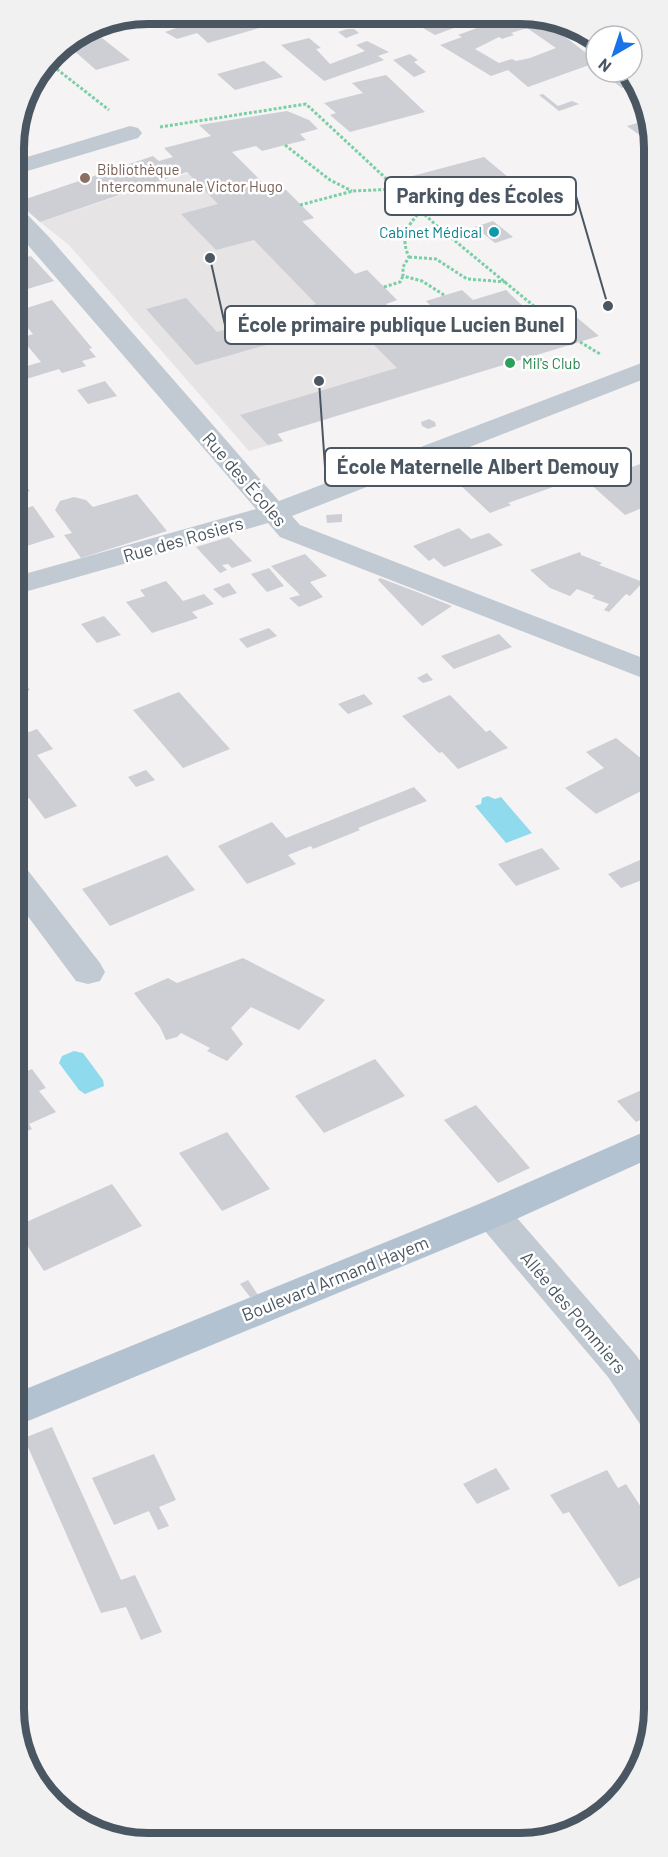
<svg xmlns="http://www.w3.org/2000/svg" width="668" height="1857" viewBox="0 0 668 1857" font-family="Barlow,sans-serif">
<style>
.education{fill:#e6e4e5}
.water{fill:#90daee}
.building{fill:#cdcfd5;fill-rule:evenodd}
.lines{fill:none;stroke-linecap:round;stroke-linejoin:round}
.path{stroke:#7ad0a6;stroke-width:3;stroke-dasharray:3 2;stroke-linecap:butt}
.minor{fill:#c1cad2;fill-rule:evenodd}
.major{fill:#b3c2d1;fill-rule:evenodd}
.education-dot{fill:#8d6e63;stroke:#fff;stroke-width:2}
.culture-dot{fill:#0f9aa8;stroke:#fff;stroke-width:2}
.leisure-dot{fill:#2e9e5b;stroke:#fff;stroke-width:2}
.labels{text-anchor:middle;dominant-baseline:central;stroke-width:5;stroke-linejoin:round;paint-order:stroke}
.far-education-label{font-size:15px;fill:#785e54;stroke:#fff;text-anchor:start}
.far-culture-label{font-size:15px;fill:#0d838f;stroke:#fff;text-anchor:end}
.far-leisure-label{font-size:15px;fill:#27864d;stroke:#fff;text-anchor:start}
.street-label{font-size:18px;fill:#4a5661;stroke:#fff}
.rim{fill:none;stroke:#4a5661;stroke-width:8}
.leader{fill:none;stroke:#4a5661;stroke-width:2}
.callout-dot{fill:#4a5661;stroke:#fff;stroke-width:2}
.callout{fill:#fff;stroke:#4a5661;stroke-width:2}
.callout-label{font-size:20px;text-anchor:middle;font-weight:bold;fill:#4a5661}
</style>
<rect width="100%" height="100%" fill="#f5f3f3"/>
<path class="education" d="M237,157L274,194L286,190L314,218L302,222L355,274L367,270L397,300L386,304L459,379L278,434L283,441L249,451L69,245L40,222Z"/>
<path class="water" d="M488,796L495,799L501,797L532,833L506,843L475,806L481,804L482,798Z
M74,1051L83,1053L103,1080L104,1086L85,1094L79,1090L59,1063L62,1056Z"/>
<path class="building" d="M148,14H175L189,26L208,20L216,25L248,17L244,14H288L293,18L208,43L197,33L177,39L165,32L182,26L163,15L140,19L136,16Z
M421,15L471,16L478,19L435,35L423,28L435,23Z
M406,16L416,21L401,27L391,21Z
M510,16H547L565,26L569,29L559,32L586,53L596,51V67L592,64L528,87L508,70L491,76L440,45L462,37L458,35ZM527,28L556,48L530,58L516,61L512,59L499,63L475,49L499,37L502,39L514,35L511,33Z
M347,29H354L359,33L346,38L338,32Z
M102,38L130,60L96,70L71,48Z
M309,38L321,48L316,49L330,64L365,51L356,45L367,41L389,52L378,56L384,60L324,81L281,45Z
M410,54L418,60L414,62L426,72L414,77L393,60Z
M264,61L283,77L235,90L217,74Z
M625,72L632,84L622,88L610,79Z
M386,75L425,112L350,132L330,115L336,113L324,103L363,93L352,83Z
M543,94L558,106L572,101L579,104L559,111L539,95Z
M287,111L309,120L318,129L300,134L306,140L285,145L262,151L256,146L232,152L274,194L286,190L314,218L302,221L355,274L367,270L397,300L386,304L402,320L436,311L426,301L462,290L473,300L506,290L542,324L559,319L548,309L562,305L599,336L277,434L283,441L268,445L240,415L397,368L350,321L196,365L146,309L186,298L217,332L316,304L254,240L216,250L181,214L218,204L187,172L40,222L17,202L153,156L159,161L173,157L164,148L211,136L199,125Z
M651,119L652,121V144L627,126Z
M484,157L521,188L440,214L431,207L435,206L405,178Z
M493,221L513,237L495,243L475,227Z
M31,256L54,281L14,293V261Z
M52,300L92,348L89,349L96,357L82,361L86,366L62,373L59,369L23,380V384L14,387V370L41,362L21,338L33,334L14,312Z
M105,381L117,396L88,404L77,390Z
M429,419L435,422L436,426L428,429L422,426L421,422Z
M652,460V504L625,515L588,482Z
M527,463L553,487L508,503L511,505L490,513L459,484Z
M21,480L30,491L20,494L14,486V482Z
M137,494L167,531L81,558L64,535L72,533L55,510L60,501L74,497L86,500L93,507Z
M33,506L55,537L14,550V512Z
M342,514V522L327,523L326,515Z
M459,528L471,539L489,533L503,545L444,567L434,558L429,561L413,546Z
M229,537L252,561L232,568L228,564L222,565L227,570L220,573L196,547Z
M580,552L581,555L602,563L599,565L643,582L630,596L626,594L609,612L604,610L609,604L592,598L595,596L577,589L570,596L550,588L530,570Z
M305,554L327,576L310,582L323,597L299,607L289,598L300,595L271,566Z
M269,568L284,586L267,592L251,574Z
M380,578L417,592L452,606L422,626L378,580Z
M166,581L183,601L204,594L214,604L192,612L198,618L152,633L126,602L145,596L140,590Z
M229,583L237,593L223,598L213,589Z
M104,616L121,635L97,643L81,624Z
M269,628L277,636L247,648L239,639Z
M499,634L512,647L454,669L441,656Z
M15,672L30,690L15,696Z
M427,673L433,680L423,683L417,678Z
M179,692L230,749L183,768L133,710Z
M364,694L373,704L348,714L338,704Z
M450,695L486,732L490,730L508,748L458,769L442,752L439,753L402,716Z
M37,729L53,749L37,755L77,806L45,819L29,798L17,803L15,800V734L19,732L21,735Z
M616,738L653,768V785L596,814L565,788L604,768L586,752Z
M146,770L155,780L136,787L128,777Z
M414,787L427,801L358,828L360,830L313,849L311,846L288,855L296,864L247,884L218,846L272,822L286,838Z
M542,848L560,869L516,886L498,864Z
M167,855L195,890L110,926L82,889Z
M640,860L653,872V876L621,888L608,874Z
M243,958L325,1000L299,1030L251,1007L231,1028L243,1044L227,1061L207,1051L210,1048L181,1033L177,1037L166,1040L160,1027L134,993L168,978L177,983Z
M375,1059L405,1096L324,1133L295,1096Z
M32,1069L46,1088L39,1091L56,1112L29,1124L32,1129L15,1136V1076Z
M653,1085V1114L636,1122L617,1101Z
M476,1105L530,1168L498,1183L444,1120Z
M227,1132L270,1189L222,1211L179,1153Z
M112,1184L142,1226L44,1271L15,1227Z
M248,1280L258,1295L250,1297L240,1284Z
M52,1427L121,1580L135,1575L162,1632L141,1640L126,1607L101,1613L24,1438Z
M154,1454L176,1500L159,1507L169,1526L158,1530L149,1511L114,1525L92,1478Z
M496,1468L510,1489L477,1504L463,1484Z
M607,1470L618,1488L626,1484L654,1527L651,1530L654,1534V1571L619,1587L569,1512L563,1514L550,1495Z"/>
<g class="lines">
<path class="path" d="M49,63L109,110
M45,65L55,59L58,49
M160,127L306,104L437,226L552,321
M285,145L330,180L352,191
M300,205L353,191L396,189
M421,211C407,225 400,238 409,257L403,267V276L422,281L444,295
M409,257L436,259L467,279L506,282
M384,287L400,282L403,276
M580,342L600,354"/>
<path class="minor" d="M130,126L138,128L142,133L138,138L14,175V161Z
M14,208L23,210L49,237L279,501L652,359V376L292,516L300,525L653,662V682L280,537L268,523L14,595V577L256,509L14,229Z
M15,865L26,868L100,963L105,972L100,981L88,984L76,981L15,899Z
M492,1200L505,1204L636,1355L654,1381V1428L640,1424L608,1377L479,1224L474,1214L479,1204Z"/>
<path class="major" d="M653,1128V1157L505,1224L16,1426V1393L479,1204Z"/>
</g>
<circle class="education-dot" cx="85" cy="178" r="6"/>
<circle class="culture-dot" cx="494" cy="232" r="6"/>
<circle class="leisure-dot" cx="510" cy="363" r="6"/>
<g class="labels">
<g class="far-education-label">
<text x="97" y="169">Bibliothèque<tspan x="97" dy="17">Intercommunale Victor Hugo</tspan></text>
</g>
<g class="far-culture-label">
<text x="482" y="232">Cabinet Médical</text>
</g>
<g class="far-leisure-label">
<text x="522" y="363">Mil's Club</text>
</g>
<g class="street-label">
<text transform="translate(245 479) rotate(49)">Rue des Écoles</text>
<text transform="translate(183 539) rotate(-16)">Rue des Rosiers</text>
<text transform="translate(335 1278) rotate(-22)">Boulevard Armand Hayem</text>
<text transform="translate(574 1312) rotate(50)">Allée des Pommiers</text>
</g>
</g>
<path d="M0 0H668V1857H0ZM148 24H520A124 124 0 0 1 644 148V1709A124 124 0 0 1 520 1833H148A124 124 0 0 1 24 1709V148A124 124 0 0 1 148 24Z" fill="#f1f1f2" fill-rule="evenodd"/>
<path class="rim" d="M148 24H520A124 124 0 0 1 644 148V1709A124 124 0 0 1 520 1833H148A124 124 0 0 1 24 1709V148A124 124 0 0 1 148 24Z"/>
<path class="leader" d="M608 306L576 196M210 258L225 325M319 381L325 467"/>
<g class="callout-dot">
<circle cx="608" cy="306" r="6"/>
<circle cx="210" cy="258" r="6"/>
<circle cx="319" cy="381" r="6"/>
</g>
<g class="callout">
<rect x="385" y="177" width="191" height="38" rx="6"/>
<rect x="225" y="306" width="351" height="38" rx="6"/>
<rect x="325" y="448" width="306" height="38" rx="6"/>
</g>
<g class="callout-label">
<text x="480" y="203">Parking des Écoles</text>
<text x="401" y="332">École primaire publique Lucien Bunel</text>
<text x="478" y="474">École Maternelle Albert Demouy</text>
</g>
<g transform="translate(614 54) rotate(219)"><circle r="28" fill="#ffffff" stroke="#b7bbc0" stroke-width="1.5"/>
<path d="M0-4.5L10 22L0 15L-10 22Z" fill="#1a73e8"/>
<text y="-9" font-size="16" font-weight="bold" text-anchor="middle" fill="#4a5661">N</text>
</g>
</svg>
